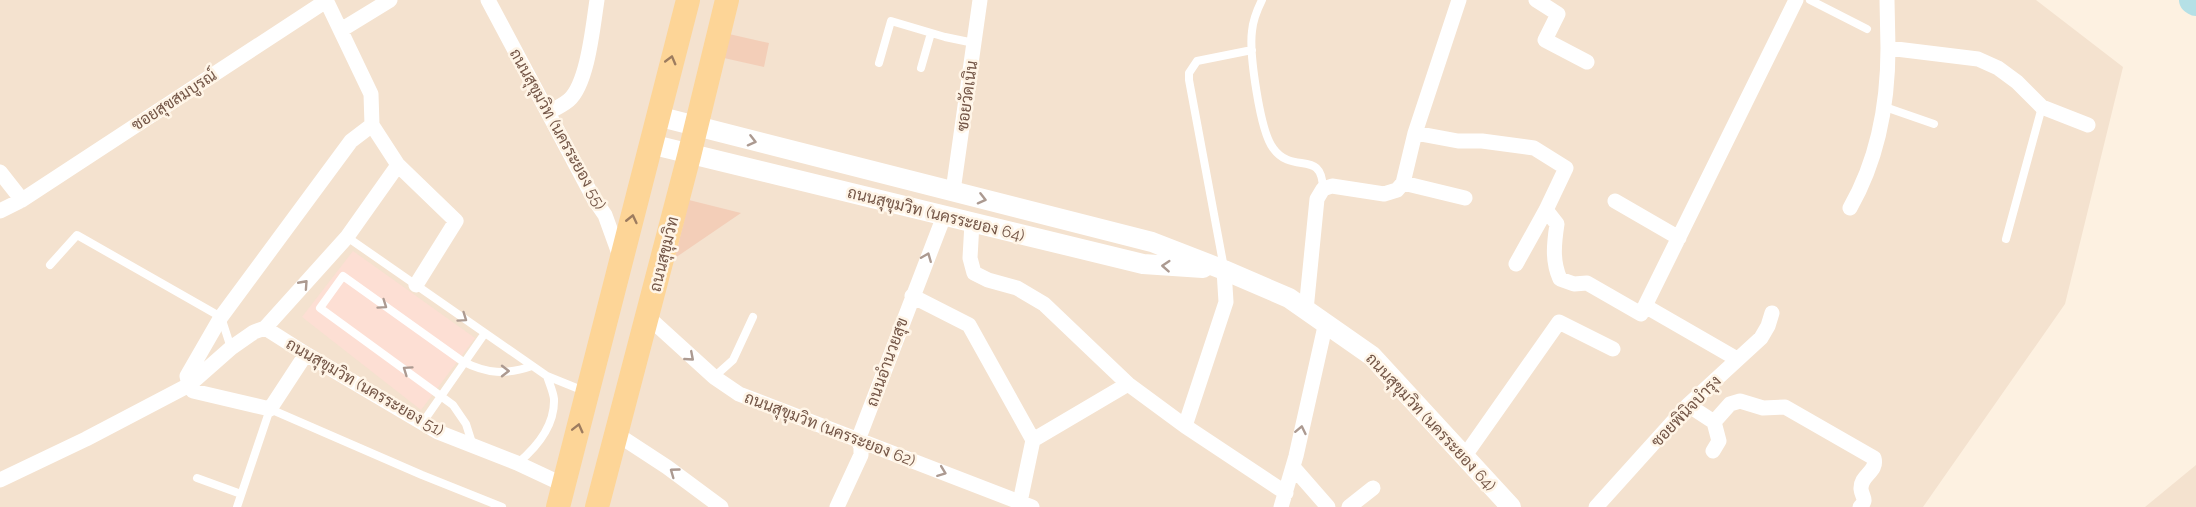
<svg xmlns="http://www.w3.org/2000/svg" width="2196" height="507" viewBox="0 0 2196 507" font-family="Raleway,Sarabun,sans-serif">
<style>
.residential{fill:#f4e2cf}
.commercial{fill:#fddfd4}
.lines{fill:none;stroke-linecap:round;stroke-linejoin:round}
.river{stroke:#b5e0e6;stroke-width:28}
.building{fill:#f3ceb8}
.service{stroke:#fff;stroke-width:8}
.minor{stroke:#fff;stroke-width:15}
.tertiary{stroke:#fff;stroke-width:20}
.primary{stroke:#fdd597;stroke-width:24}
.oneway{stroke:#9d7c5f}
.oneway2{stroke:#ac9a91}
.labels{text-anchor:middle;dominant-baseline:central;stroke-width:5;stroke-linejoin:round;paint-order:stroke}
.street-label{font-size:16px;fill:#745647;stroke:#fff5e7}
</style>
<rect width="100%" height="100%" fill="#fdf1e1"/>
<path class="residential" d="M0,0H2036L2123,67L2065,304L1923,507H0Z
M2196,465V507H2145Z"/>
<path class="commercial" d="M353,251L475,338L421,410L302,317Z"/>
<g class="lines">
<path class="river" d="M2193,0L2196,2"/>
</g>
<path class="building" d="M729,34L769,43L764,67L724,58Z
M689,200L741,213L675,258Z"/>
<g class="lines">
<path class="service" d="M1262,0C1257,10 1253,20 1252,31C1249,53 1260,131 1273,148C1293,176 1322,148 1323,189
M1810,0L1867,29
M879,63L891,21L945,37L974,43
M921,68L931,33
M1885,107L1934,124
M347,237L547,376L584,391
M2006,239L2042,107
M50,265L77,235L221,317L231,348
M1224,268L1189,80V73L1197,61L1252,50
M714,377L733,360L753,317
M423,422L485,333
M473,446L466,424L453,405L320,308L343,276L462,361C487,374 506,375 532,366
M518,463C537,447 555,426 554,399C553,391 549,383 547,376
M197,478L241,494
M237,507L270,409L422,475L502,507"/>
<path class="minor" d="M326,0L371,94L372,125L398,165L456,221L416,285
M488,0L594,199L605,215L621,259
M1536,0L1558,14L1545,40L1587,62
M1887,0L1888,48L1978,59L1998,68L2017,82L2042,107L2088,125
M341,30L390,0
M549,112C555,109 563,105 569,100C588,83 593,25 597,0
M1415,133L1458,141H1482L1534,148L1566,168L1546,210L1516,264
M0,172L22,200
M1403,183L1465,198
M953,191L980,0
M1615,201L1679,238
M1850,208C1878,159 1888,104 1888,48
M1546,210L1557,224C1554,244 1552,261 1560,279L1574,284L1587,283L1641,314L1796,0
M0,211L22,200L326,1
M972,223L970,258L974,273L988,280L1017,288L1044,304L1128,384L1185,426L1286,493
M912,296L969,325L1033,440L1020,502
M1645,306L1737,359
M1306,310L1317,199L1323,189L1332,186L1384,194L1397,190L1403,183L1415,133L1459,0
M648,317L714,377L739,394L1032,507
M265,328L306,354L438,432L517,463L564,485
M306,354L270,409L193,391L189,385L187,376L221,317L351,141L372,125
M1688,405L1714,422L1730,404L1740,401L1763,408L1785,407L1874,458C1878,472 1860,475 1861,489C1862,498 1868,499 1860,507
M1185,426L1226,302L1224,270
M615,433L667,467L721,507
M1033,440L1128,384
M1713,451L1719,441L1714,422
M1464,457L1559,322L1613,349
M1293,467L1328,507
M0,480L86,439L189,385L231,348L254,332L265,328L347,237L398,165
M837,507L861,455V447L858,440L944,216
M1281,507L1296,456L1326,322
M1349,507L1373,488
M1596,507L1688,405L1761,338L1768,326L1772,313"/>
<path class="tertiary" d="M657,116L1152,242L1224,270L1289,298L1372,356L1511,507
M650,144L1143,264L1203,268"/>
<path class="primary" d="M558,507L688,0
M597,507L689,156L727,0"/>
</g>
<defs><path id="oneway-chevron" d="M-2-3.5L2.5 0L-2 3.5" fill="none" stroke-width="1.6" stroke-linecap="round" stroke-linejoin="round" transform="scale(1.5)"/></defs>
<g class="oneway">
<use href="#oneway-chevron" transform="translate(671 60) rotate(-75)"/>
<use href="#oneway-chevron" transform="translate(632 219) rotate(-77)"/>
<use href="#oneway-chevron" transform="translate(578 428) rotate(-76)"/>
</g>
<g class="oneway2">
<use href="#oneway-chevron" transform="translate(752 141) rotate(14)"/>
<use href="#oneway-chevron" transform="translate(982 199) rotate(14)"/>
<use href="#oneway-chevron" transform="translate(927 257) rotate(-68)"/>
<use href="#oneway-chevron" transform="translate(1166 266) rotate(-176)"/>
<use href="#oneway-chevron" transform="translate(304 284) rotate(-48)"/>
<use href="#oneway-chevron" transform="translate(383 305) rotate(35)"/>
<use href="#oneway-chevron" transform="translate(463 318) rotate(35)"/>
<use href="#oneway-chevron" transform="translate(690 357) rotate(41)"/>
<use href="#oneway-chevron" transform="translate(407 370) rotate(-145)"/>
<use href="#oneway-chevron" transform="translate(505 371)"/>
<use href="#oneway-chevron" transform="translate(1301 430) rotate(-78)"/>
<use href="#oneway-chevron" transform="translate(674 472) rotate(-144)"/>
<use href="#oneway-chevron" transform="translate(942 472) rotate(21)"/>
</g>
<g class="labels">
<g class="street-label">
<text transform="translate(967 96) rotate(-82)">ซอยวัดเนิน</text>
<text transform="translate(174 100) rotate(-33)">ซอยสุขสมบูรณ์</text>
<text transform="translate(558 129) rotate(61)">ถนนสุขุมวิท (นครระยอง 55)</text>
<text transform="translate(936 214) rotate(14)">ถนนสุขุมวิท (นครระยอง 64)</text>
<text transform="translate(664 254) rotate(-76)">ถนนสุขุมวิท</text>
<text transform="translate(887 362) rotate(-70)">ถนนอำนวยสุข</text>
<text transform="translate(365 387) rotate(30)">ถนนสุขุมวิท (นครระยอง 51)</text>
<text transform="translate(1686 411) rotate(-46)">ซอยพินิจบำรุง</text>
<text transform="translate(1431 422) rotate(47)">ถนนสุขุมวิท (นครระยอง 64)</text>
<text transform="translate(830 429) rotate(21)">ถนนสุขุมวิท (นครระยอง 62)</text>
</g>
</g>
</svg>
